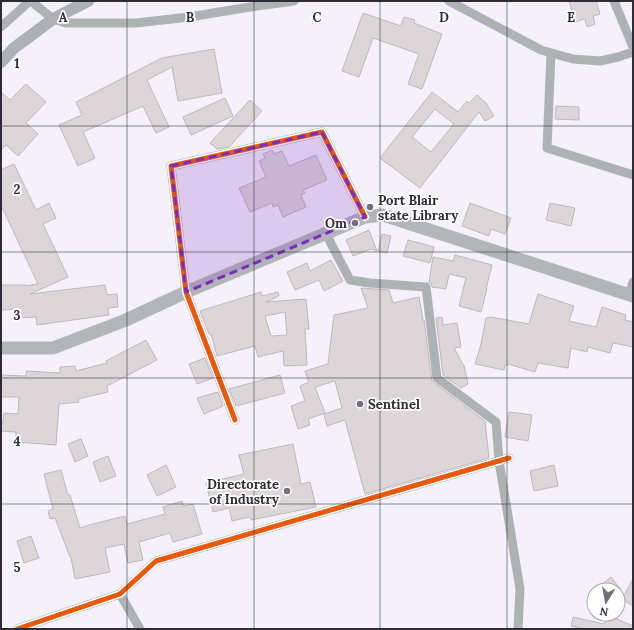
<svg xmlns="http://www.w3.org/2000/svg" width="634" height="630" viewBox="0 0 634 630" font-family="Lora,serif">
<style>
.building{fill:#ddd6d8;stroke:#bfb8bb;fill-rule:evenodd}
.lines{fill:none;stroke-linecap:round;stroke-linejoin:round}
.street{stroke:#afb2b2;stroke-width:9}
.secondary{stroke:#aeb1b3;stroke-width:12}
.primary{stroke:#b3b6b8;stroke-width:13}
.cycleway-casing{stroke:#fff;stroke-width:8}
.cycleway{stroke:#e8590c;stroke-width:5}
.marked{fill:#7b2cbf;fill-opacity:0.2;stroke:#7b2cbf;stroke-width:3;stroke-dasharray:8 5;stroke-linejoin:round}
.grid{fill:none;stroke:#2e2b36;stroke-width:1;stroke-opacity:0.55}
.poi-dot{fill:#73707b;stroke:#fff;stroke-width:1.5}
.labels{text-anchor:middle;dominant-baseline:central;stroke-width:3.5;stroke-linejoin:round;paint-order:stroke}
.poi-label{font-size:13px;font-weight:bold;fill:#2e2b36;stroke:#fff;text-anchor:start}
.grid-label{font-size:13px;text-anchor:middle;font-weight:bold;fill:#2e2b36;stroke:#fff;stroke-width:3.5;stroke-linejoin:round;paint-order:stroke}
</style>
<rect width="100%" height="100%" fill="#f4f1fb"/>
<path class="building" d="M569,1H596L600,14L593,16L595,24L587,27L585,19L575,22Z
M363,13L401,26L404,17L415,20L414,23L442,34L422,89L408,84L419,54L373,38L359,77L342,71Z
M214,49L222,93L178,101L172,67L147,80L169,127L156,133L143,106L83,132L95,158L78,166L59,125L82,115L76,102L162,58Z
M26,84L46,102L26,123L38,134L18,156L6,145L1,150V92L10,100Z
M432,92L458,112L467,101L469,103L477,95L486,103L494,116L485,121L479,112L420,188L380,158ZM435,109L454,124L431,152L412,137Z
M225,98L233,116L191,135L183,117Z
M250,100L262,111L229,147L217,149L210,143Z
M556,106L579,107V120L555,119Z
M272,150L274,154L282,151L289,166L316,155L327,180L303,190L305,193L301,195L306,207L283,217L278,205L273,207L272,203L250,212L239,188L266,177L259,161L265,158L263,154Z
M14,164L36,210L49,203L56,218L43,224L68,277L30,294L105,285L107,295L117,294L118,307L108,308L109,315L37,325L36,317L18,318V309L1,310V285H27L28,286L31,285L38,284L1,205V170Z
M470,203L511,218L505,234L491,229L489,236L462,226Z
M550,203L575,208L571,226L546,220Z
M369,230L377,251L371,249L353,256L346,240Z
M382,234L391,236L387,253L378,251Z
M408,240L434,247L430,263L403,256Z
M455,255L492,265L486,289H487L481,312L459,306L466,278L449,274L446,289L432,287L431,283L429,282L433,257L453,261Z
M331,260L343,281L324,291L319,280L295,290L287,272L307,263L310,271Z
M361,288L389,290L393,303L419,297L423,320H424L432,381L485,421L489,458L365,494L345,420L327,426L324,414L342,408L335,381L315,387L325,413L308,419L310,425L298,429L291,406L305,401L300,386L309,382L305,371L328,364L334,315L368,308Z
M261,292L262,296L278,292L279,296L266,302L306,299L309,329H305L307,365L284,366L283,351L258,357L255,346L217,356L211,334H209L200,311ZM285,312L287,335L271,336L265,316Z
M538,294L574,306L569,321L596,327L602,307L626,315L625,320L633,322V347L613,343L610,353L588,347L587,352L571,348L568,368L538,363L535,372L508,364V365H505L504,370L475,364L481,344L486,318L491,317L529,324Z
M442,317L443,325L457,323L461,347L454,348L464,366L468,384L461,388L443,375L436,318Z
M146,340L157,360L107,386L108,392L78,399L79,402L59,404L56,445L16,442V432L1,431V423H3L4,413L18,414L19,397H1V375L26,376V371L60,373V367L75,366L76,371L107,363L106,361Z
M205,358L213,378L197,384L189,364Z
M280,375L285,393L236,406L229,389Z
M218,392L223,406L204,414L197,398Z
M509,412L532,415L528,441L505,437Z
M81,439L88,456L75,462L68,444Z
M293,444L301,484L310,482L316,507L251,520L250,517L232,521L229,508L213,512L206,483L244,474L239,455Z
M108,456L116,476L100,482L93,462Z
M166,465L176,487L157,496L147,475Z
M554,465L558,486L534,491L530,471Z
M61,470L68,495H70L80,528L89,525L125,516L127,524L165,514L163,507L182,501L184,506L193,504L202,534L173,542L170,533L139,542L143,560L128,563L124,544L105,548L110,572L75,579L71,557H70L55,518L50,519L48,511L53,509L44,474Z
M31,536L39,558L24,563L17,541Z
M611,577L621,590H595Z
M633,579V606L622,599Z
M608,615L633,626V629H585L571,626L573,617L604,624Z"/>
<g class="lines">
<path class="street" d="M31,1L53,19L66,23H136L189,17L250,7L294,1
M449,1L541,50L573,59L600,61L618,57L633,52
M614,1L633,47
M1,27L30,1
M551,53L547,148L633,175
M326,234L350,280L370,283L426,287L437,378L496,422L499,461L520,589L518,629
M629,295L633,282
M235,420L186,292L171,166L322,132L365,217
M120,594L140,629
M17,629L120,594L156,561L509,458"/>
<path class="secondary" d="M1,62L14,48L53,19L88,1"/>
<path class="primary" d="M1,348H53L126,320L186,292L365,217L383,215L633,296"/>
<defs>
<path id="cycleway" d="M235,420L186,292L171,166L322,132L365,217
M17,629L120,594L156,561L509,458"/>
</defs>
<use href="#cycleway" class="cycleway-casing"/>
<use href="#cycleway" class="cycleway"/>
</g>
<path class="marked" d="M322,132L365,217L186,292L171,166Z"/>
<path class="grid" d="M127,1V629M254,1V629M380,1V629M507,1V629M1,126H633M1,252H633M1,378H633M1,504H633"/>
<g class="poi-dot">
<circle cx="370" cy="207" r="4"/>
<circle cx="355" cy="223" r="4"/>
<circle cx="360" cy="404" r="4"/>
<circle cx="287" cy="491" r="4"/>
</g>
<g class="labels">
<g class="poi-label">
<text x="378" y="200">Port Blair<tspan x="378" dy="15">state Library</tspan></text>
<text x="347" y="223" text-anchor="end">Om</text>
<text x="368" y="404">Sentinel</text>
<text x="279" y="484" text-anchor="end">Directorate<tspan x="279" dy="15">of Industry</tspan></text>
</g>
</g>
<g class="grid-label">
<text x="63" y="22">A</text>
<text x="190" y="22">B</text>
<text x="317" y="22">C</text>
<text x="444" y="22">D</text>
<text x="571" y="22">E</text>
<text x="17" y="68">1</text>
<text x="17" y="194">2</text>
<text x="17" y="320">3</text>
<text x="17" y="446">4</text>
<text x="17" y="572">5</text>
</g>
<rect width="634" height="630" fill="none" stroke="#2e2b36" stroke-width="4"/>
<g transform="translate(606 602) rotate(191)"><circle r="19" fill="#ffffff" stroke="#abaaaf"/>
<path d="M0-3L7 15L0 10L-7 15Z" fill="#73707b"/>
<text y="-6" font-size="11" font-weight="bold" text-anchor="middle" fill="#2e2b36">N</text>
</g>
</svg>
